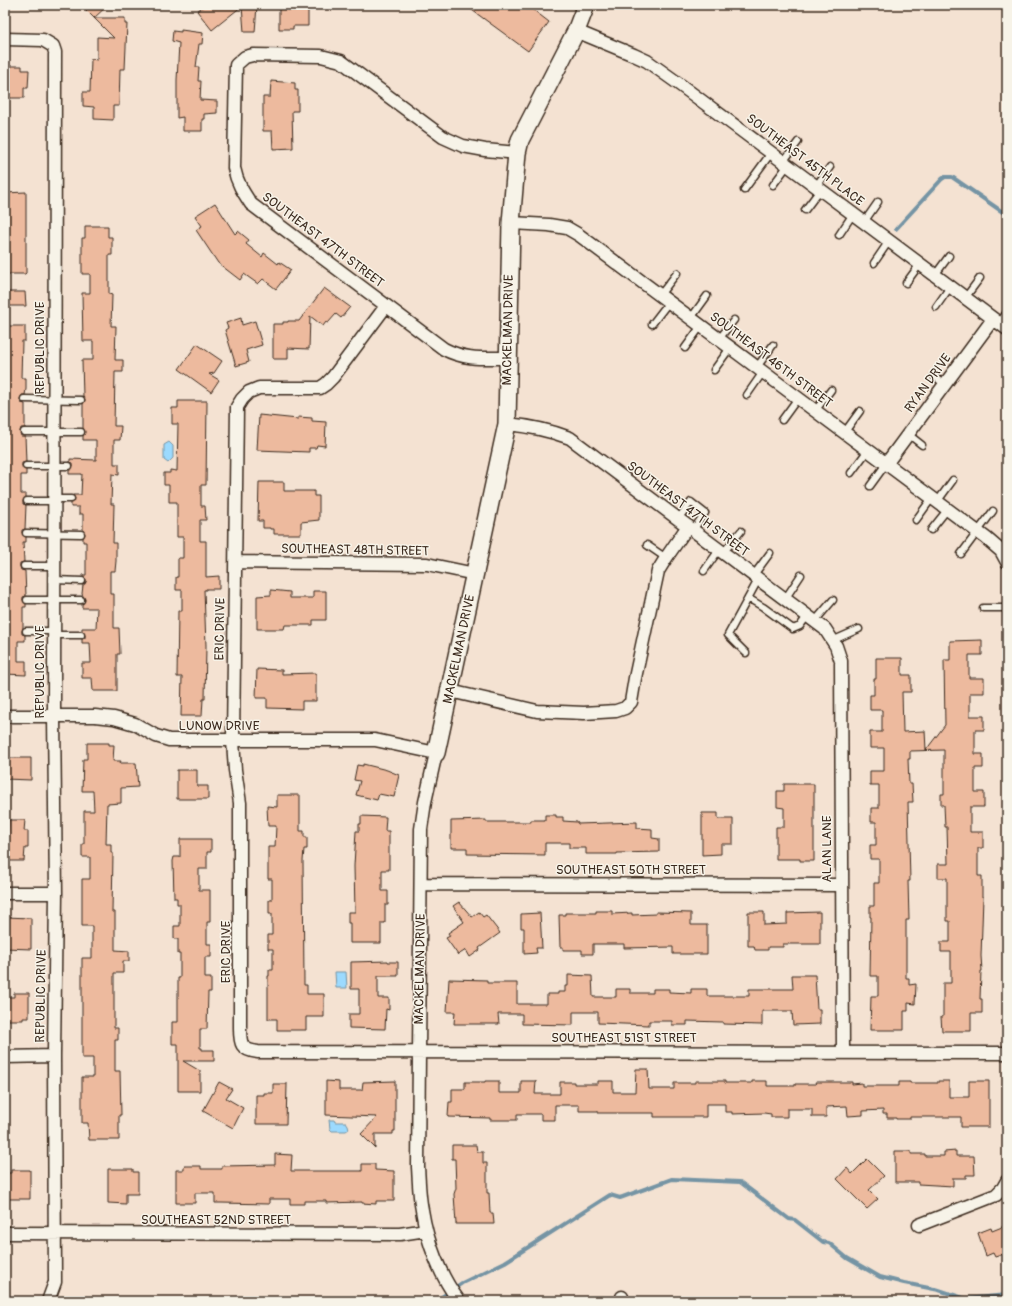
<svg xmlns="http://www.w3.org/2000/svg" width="1012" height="1306" viewBox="0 0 1012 1306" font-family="Pangolin,sans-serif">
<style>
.water{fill:#9cdafe;stroke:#7594a4}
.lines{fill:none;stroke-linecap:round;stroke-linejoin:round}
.stream{stroke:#7594a4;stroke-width:4}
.building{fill:#edba9e;stroke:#3b2a1e}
.lane-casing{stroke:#3b2a1e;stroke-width:9}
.street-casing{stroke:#3b2a1e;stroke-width:15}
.secondary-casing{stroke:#3b2a1e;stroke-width:20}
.lane{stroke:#f7f3e8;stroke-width:6}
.street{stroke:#f7f3e8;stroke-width:12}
.secondary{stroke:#f7f3e8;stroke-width:17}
.labels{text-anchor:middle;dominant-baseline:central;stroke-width:3;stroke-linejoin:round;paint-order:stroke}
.street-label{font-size:13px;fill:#3b2a1e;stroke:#f7f3e8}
</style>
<rect width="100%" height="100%" fill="#f4e2d2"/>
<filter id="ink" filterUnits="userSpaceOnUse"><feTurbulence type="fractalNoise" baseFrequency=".025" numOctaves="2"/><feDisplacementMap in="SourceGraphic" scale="8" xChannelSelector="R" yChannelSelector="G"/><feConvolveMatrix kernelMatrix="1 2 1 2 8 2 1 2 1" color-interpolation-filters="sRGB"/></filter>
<g filter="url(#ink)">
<path class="water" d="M169,442L173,446V458L168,463L164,460V445Z
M335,972H346L347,988H336Z
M329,1120H334L335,1122H346L348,1125L349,1129L346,1131H332L330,1129Z"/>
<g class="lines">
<path class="stream" d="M896,229L942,179L945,177H952L1007,215
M436,1301L462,1283L505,1262L610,1195L620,1198L672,1179L740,1182L789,1219L795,1220L823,1242L829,1243L847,1258L880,1277L904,1283L939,1290L966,1299L1007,1295"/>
</g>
<path class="building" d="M81,5H108L94,18Z
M205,5H257L255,32H244L242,6L212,30L197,11Z
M279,5H308V26H293V29H279Z
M465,5H527L549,22L528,51Z
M94,18H125V24H127L125,69H120L119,106H113V120L94,119V107L83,106V92H90L91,59L97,60V37L114,38Z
M181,30L203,33L202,44H199L196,67H199L198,81H201L200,100L217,101V113L204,114V119H202V131H183V117L177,118V80L179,43L172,41L173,31L181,32Z
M9,66H22V70H29L28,88H24V98H8V90H5V67H9Z
M271,81L295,83V90H298V111H292L293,148L273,149L272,131H263V97H270Z
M26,192V273L25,274H5V193Z
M215,203L235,234L238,231L249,240L246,244L262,257L264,253L278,264L279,262L291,270L276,289L263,279L258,284L244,274L240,280L218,263L196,230L202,226L195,216Z
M85,226H108V237H112V255H109V294L112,295L111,326H116L115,360H123V372H115L114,426H121L120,440H114V464H119V475L112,474L111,504H114L113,543H116V561L115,571H110V594H114V628H119L120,654H117V691H93L92,678H82V663H91L90,643H82V639L85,638V635L82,631V628H96L97,608H82V604L85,600L82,594L83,585L86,582V579L83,577V575H86V542H83V538L85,534L83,530V514H79V507H71V503L75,499L73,495H81L82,474H69V470L73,466V463L70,462V459L96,460V440H83V436L85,432L83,428V404L85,400L83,396L82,360H93V341H83L82,293H90V274H82V238H85Z
M324,288L350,307L341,318L336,314L328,323L326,322L323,326L310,316L309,349L288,348V359H273V324H283V322H288V321H299Z
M5,292H25L26,306H5Z
M241,318L242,325L255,321L262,345L246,350L249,362L236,366L225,330L228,328L226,323Z
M5,326H25V341H22L21,378H26V389L25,395H22L20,399L21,403L25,404V428H21L20,432L21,436H25L26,462L22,463V466L26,470V475H21V494H26V497L23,501V504L26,505L25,529L22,530V533L26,537V542H23L24,562L20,563V566L21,570L25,571L26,596L23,597V600L26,604V607H23V627L22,631V634L25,635V641H18V661H26V675L5,674Z
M197,344L222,361L214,373L209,374L219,380L211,392L179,369Z
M178,401H207L206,485H201V506H205L206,520H200V541H206V577L219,576V589H206V590H204L206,646L205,699H203L202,716H181L182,677H177L178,611H182V590H176V577H178V558H183V537H177V502H169V485H164V473H170V470L177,471L178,424H172V408H178Z
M259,415L298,419V417L312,418V421L326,422L325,446L317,445L316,448H309V452L257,450Z
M259,482H284V491H314V496H319V520L301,522V534H274V529H270V528H263V521H258Z
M271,590L290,592V598H313V591H326V620H313V625H285L284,629H257V596L271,595Z
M982,640V655H969V678H984V693H970V716H984V730H975V754H983V768H975V792H984V807H970V832H983V848H978V876H982V897H983L981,956L982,971H981L980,999H982V1013H971V1031H942L941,1017H943V983H951V952H941V942H950V921H947V878H938V864H948L947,827H945L944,805H941V794H944V750L910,751V759H908L909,784H912L913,802H908L910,881H908L909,920H906V978H909V985L916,984L915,1004L908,1003V1011H904V1030H870L871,996H878V976H870L871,917H870V906H874V883H879V859H870V845H876V822H871V808H879V785H870V771H884V748H870V732H882V710H870V695H874V679H876V658H902V675H911V692H902L903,732L925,731L926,750L945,725L944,660H950V641Z
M257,669L282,670V674L316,673V701H302V709L267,708V698H256Z
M87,743H109V745H114L113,761H121L120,763H136L138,787L121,788V803L107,804L106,844H111V853H113L112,912H115V950L129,951V961H123V973H114V1028H118V1040H115V1071H120L121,1115H119V1140H89L88,1123H82V1077H93V1058H82V958H92V926H82V879H90V857H82V844H84V811H94L93,791H82L83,759H87Z
M5,758H31V780L5,779Z
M363,764L387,770L399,775L394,797L379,794L377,800L356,795L360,781L354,780L357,765L363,766Z
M177,770H197V786H208V799H177Z
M784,784H814V861H800V859H776V827H784V808L777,807V791H784Z
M277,795H300V831H304V837H307V849H304L303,861L304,985H307V994H324V1017H306V1030H277V1019H268V976H269V970H273V949H268V935H272V914H269V900H272V879H268V847H275L276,826H268L267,806L277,807Z
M702,813H718V819H733V844H721V854L702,855Z
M545,815H556V817H563V821L577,822L578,824L637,822V828L652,829V838L659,839V852L617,853V854H586V848H569V843H545V855L467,854V848H451V821L486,820V822H531V820H545Z
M361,816L386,817L385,831H389V870H382V891H388V905H385V923H381V943H350V923H348V912H355L354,866L356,831H359V824H361Z
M9,820H25L24,831H28V848H25L24,861H8L9,850H5V836H8Z
M180,839H211V852H207V869H199V890H210V922H207V944H211V957H205V978H211V992H208L207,1029H200V1048H202V1050H214V1061H183L200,1071V1091H178V1044H172V1022H178V978H180V954H178V939H174V926H180V904H177V898H174L173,861L174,857H180Z
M459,902L472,917L479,912L483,917L486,915L500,933L479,948L480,950L470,957L466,950L458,955L446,938L450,936L448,933L464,922L453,906Z
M596,911H612V914L632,913V915L656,914V912L691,913V925H707V954H673V947L624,948V944H593V954H582V950H563V947H560L559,915H565V913H596Z
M748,912H764V925L787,924V913L820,912V944H783V947H768V950H755L754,946H748Z
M540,913L542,948H536L537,953L524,954V928H521V914Z
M5,917L31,918V949L5,948Z
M388,961V962H398V976H378V998H389V1010L386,1009L385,1029L349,1028V1014H359V989H351V962Z
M568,975L592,976L593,997H616V989H630V993H653V989H669V992L691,993V989H707V996H749V989H793L792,975H815L817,1009H820V1024L793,1025L792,1011H762V1025L723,1024V1022L687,1021V1025H672V1021H649V1025L598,1023V1012H573V1025L522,1024V1014H498L499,1024H454L455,1012H447L449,979L487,980V983H517V1004H547V994H558V992H565V986H568Z
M14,993H29V1018H23V1020H5V997H14Z
M636,1069H648L649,1089H674V1083H695V1081H725V1083H752V1081H767V1086H795V1084H816L815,1082H852V1084L862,1083V1086H899V1082H910V1083H938V1081H949V1097H969V1081H989V1127H961V1117H910V1119H896V1118H887V1114H883V1110L863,1111V1115L848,1116L847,1106L826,1107V1117H812V1109H787V1117H771V1114L764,1113L732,1114V1112H725V1104H706V1117H654V1113H598V1111H579V1105H555V1120H541V1114H517V1120H490V1118L448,1117L449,1102H452V1089H465V1082H485V1081H499V1093H521V1081H536L535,1094H560V1082H574V1084H598V1081H613V1092H635Z
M326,1081L339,1082V1090H362L363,1082L395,1081V1131H393V1134H375V1148L361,1134L377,1117L326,1115Z
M219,1082L232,1089L226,1098L243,1108L233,1128L203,1111Z
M273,1084H287L286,1124H256V1095H264V1093H273Z
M452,1145H476L477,1152H483V1163H487V1193H489L490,1213H493L494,1224H456L454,1194L456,1188L455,1159H452Z
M895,1151H911V1154H925V1156H944V1152L956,1151V1156H974L975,1175H966V1178H953V1186L918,1184V1182H895Z
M275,1154L292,1155L291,1171H362V1164H375V1170L394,1171V1201H376V1204L362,1203V1202L326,1203V1201H304V1204H290V1199H269V1204L221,1203H215V1193H195V1203H176V1170H184V1166H201V1169H222V1166L275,1165Z
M867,1159L884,1176L869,1190L878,1199L867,1209L837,1179L847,1168L852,1174Z
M108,1169H133V1172H138V1194H126V1204L108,1203Z
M11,1170H30V1199H5V1173H11Z
M1007,1225V1253L995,1257L993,1253L986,1256L978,1233L991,1228L992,1231Z"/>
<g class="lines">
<defs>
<path id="lane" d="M783,162L798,142
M773,185L788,165
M816,186L830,167
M744,190L771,153
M805,210L820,190
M864,222L878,202
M839,235L853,214
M874,263L889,241
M935,275L949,256
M906,283L920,264
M660,295L677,273
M965,298L980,278
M936,307L950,287
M691,318L707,296
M652,324L669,302
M999,324L1007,312
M719,339L734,320
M685,348L701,326
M757,367L773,345
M714,370L730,348
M934,376L944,384
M747,395L763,372
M24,399L81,400
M815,411L831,390
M782,420L798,398
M24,432H81
M844,433L860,411
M908,434L922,445
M26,466H69
M851,473L868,450
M870,486L886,464
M54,499H71
M27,501H54
M937,502L953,480
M678,519L691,502L705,513L693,530
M916,520L932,498
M931,530L947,510
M26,533L81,534
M647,545L666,558
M723,553L741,531
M961,554L993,511
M24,566H54
M704,571L719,550
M753,576L770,553
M54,580L82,581
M748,598L763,607L793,629L800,626L808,615
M785,599L801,575
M27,600H81
M983,608H1007
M815,621L833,600
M26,631H54
M54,635H81
M834,640L859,629
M746,653L728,635L758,580"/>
<path id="street" d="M576,31L634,55L647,61L675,81L1007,329
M5,39L43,40L53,46L55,52L54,716L56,893L54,1056L55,1282L48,1301
M511,223L549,225L567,228L579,235L986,538L1001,551L1007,562
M386,306L333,377L326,384L320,388H259L249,392L242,399L237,407L233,741L235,770L240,803V1028C240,1044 241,1050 258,1052L1007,1053
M507,358C484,358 465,360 444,349L251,204C243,192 237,183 234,168L236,65L245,57L253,55L321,56L341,61L443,137L463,146L485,150L517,153
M507,424C529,426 549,430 570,438L825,629L836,646L841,661L843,1053
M886,464L993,319
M235,562L427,564L475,574
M450,691L537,711L584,713L616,711L625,708L631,702L635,678L658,571L666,558L688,526
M5,716H95L114,718L135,724L156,736L169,740H375L436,753L425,802L421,829L418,1167C419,1181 419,1196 422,1210C427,1242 440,1276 459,1301
M421,884L841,885
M5,893H56
M5,1057L54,1056
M919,1225L996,1195L1003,1188L1007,1181
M5,1233L400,1234L426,1230
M622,1301V1297"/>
<path id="secondary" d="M436,753L507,424L511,223L517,153L520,140L576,31L586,5"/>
</defs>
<use href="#lane" class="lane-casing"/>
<use href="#street" class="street-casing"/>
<use href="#secondary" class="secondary-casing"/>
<use href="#lane" class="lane"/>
<use href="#street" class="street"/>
<use href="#secondary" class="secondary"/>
</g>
</g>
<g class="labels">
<g class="street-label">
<text transform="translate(805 160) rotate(37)">SOUTHEAST 45TH PLACE</text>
<text transform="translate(323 240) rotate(37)">SOUTHEAST 47TH STREET</text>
<text transform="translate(508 330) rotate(-89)">MACKELMAN DRIVE</text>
<text transform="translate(40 348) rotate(-90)">REPUBLIC DRIVE</text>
<text transform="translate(771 360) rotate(37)">SOUTHEAST 46TH STREET</text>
<text transform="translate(928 383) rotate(-54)">RYAN DRIVE</text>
<text transform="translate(688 509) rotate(37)">SOUTHEAST 47TH STREET</text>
<text transform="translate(355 550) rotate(1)">SOUTHEAST 48TH STREET</text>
<text transform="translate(220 629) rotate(-89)">ERIC DRIVE</text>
<text transform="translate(459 649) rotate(-78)">MACKELMAN DRIVE</text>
<text transform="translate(40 672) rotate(-90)">REPUBLIC DRIVE</text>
<text x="219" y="726">LUNOW DRIVE</text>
<text transform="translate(827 849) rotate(-90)">ALAN LANE</text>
<text x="631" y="870">SOUTHEAST 50TH STREET</text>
<text transform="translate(226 952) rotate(-90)">ERIC DRIVE</text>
<text transform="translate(420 969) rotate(-89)">MACKELMAN DRIVE</text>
<text transform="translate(41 996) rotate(-89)">REPUBLIC DRIVE</text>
<text x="624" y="1038">SOUTHEAST 51ST STREET</text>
<text x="216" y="1220">SOUTHEAST 52ND STREET</text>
</g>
</g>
<rect width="1012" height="1306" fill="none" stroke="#f7f3e8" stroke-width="20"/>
<rect x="10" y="10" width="992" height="1286" fill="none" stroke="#3b2a1e" stroke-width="1.5" filter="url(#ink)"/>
</svg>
